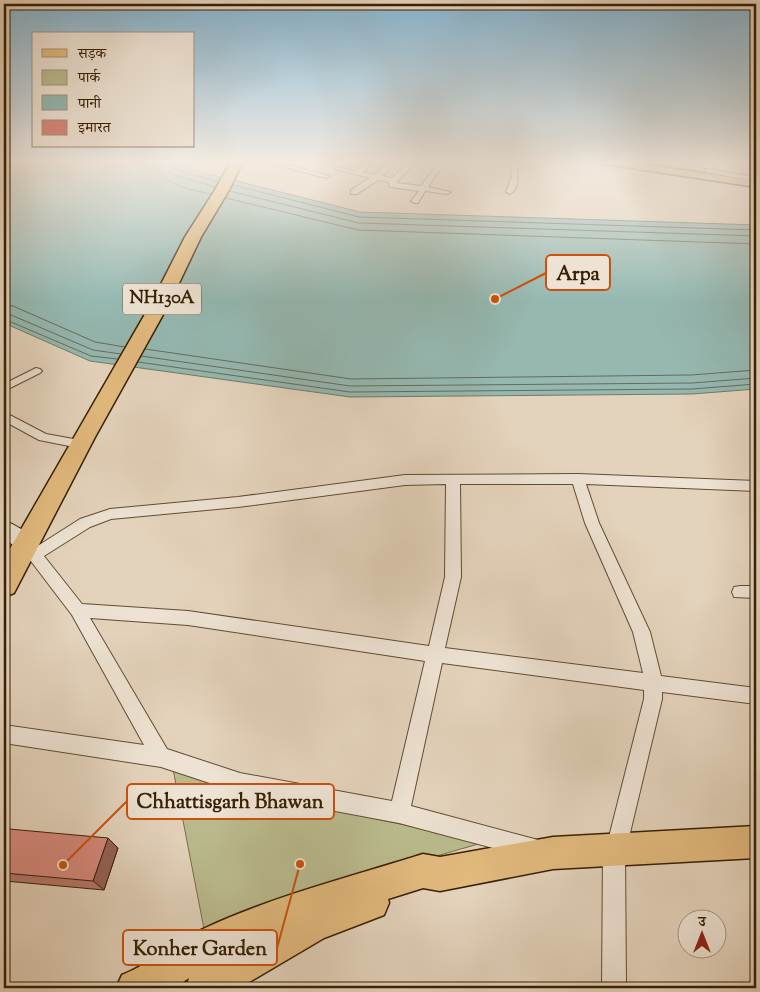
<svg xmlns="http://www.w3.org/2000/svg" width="760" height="992" viewBox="0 0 760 992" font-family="'Sorts Mill Goudy','Noto Serif Devanagari',serif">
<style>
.green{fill:#babb8d;stroke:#786e48}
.water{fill:#95b8b1;stroke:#6f7b6b}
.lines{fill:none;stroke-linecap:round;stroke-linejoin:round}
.shore{stroke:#666c5a;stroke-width:1}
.street-casing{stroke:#624d31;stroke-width:2}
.secondary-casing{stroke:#372003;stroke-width:2}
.primary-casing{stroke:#372003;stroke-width:3}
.highway-casing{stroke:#372003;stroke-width:3}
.street{fill:#ede2d3;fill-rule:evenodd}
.secondary{fill:#ede2d3;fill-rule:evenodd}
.primary{fill:#e2ba7e;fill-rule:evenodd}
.highway{fill:#e2ba7e;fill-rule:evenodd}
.wall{fill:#b9766c;stroke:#372003}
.shaded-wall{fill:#966058;stroke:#372003}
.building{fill:#d7897d;stroke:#372003}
.labels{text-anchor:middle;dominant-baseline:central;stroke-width:4.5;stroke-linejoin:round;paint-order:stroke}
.shield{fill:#ede2d3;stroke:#6e5a41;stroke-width:1}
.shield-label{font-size:18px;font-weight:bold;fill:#372003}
.leader{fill:none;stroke:#cd500b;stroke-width:2}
.callout-dot{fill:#cd500b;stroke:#ede2d3;stroke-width:2}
.callout{fill:#ede2d3;stroke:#cd500b;stroke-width:2}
.callout-label{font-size:20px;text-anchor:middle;font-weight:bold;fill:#372003}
</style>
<rect width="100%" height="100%" fill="#e4d3bc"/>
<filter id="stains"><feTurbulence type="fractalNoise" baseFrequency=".004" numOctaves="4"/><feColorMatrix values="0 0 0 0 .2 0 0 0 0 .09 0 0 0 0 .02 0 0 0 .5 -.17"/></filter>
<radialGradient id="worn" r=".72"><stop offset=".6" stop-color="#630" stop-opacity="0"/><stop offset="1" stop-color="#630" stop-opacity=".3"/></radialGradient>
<path class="green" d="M173,769L287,800L485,842L333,886L204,929Z"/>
<path class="water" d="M4,161H167L201,172L360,212L756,225V389L692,394L350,397L90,361L4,323Z"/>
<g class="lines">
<path class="shore" d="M155,161C161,186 189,189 211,194
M162,161L164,168L169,173L215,187
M168,161L172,168L218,182
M233,185L359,217L756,230
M230,191L359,223L756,236
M226,198L358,230L756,244
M4,305L13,306L95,342L125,347
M4,312L93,350L121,354
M4,319L91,356L117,359
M145,349L351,379L691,375L756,370
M141,356L350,386L692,383L756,378
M138,362L350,392L692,389L756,384"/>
<defs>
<path id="street" d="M262,161H272L330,176L326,178Z
M369,161H376L362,172L375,175L390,161H395V163L382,176L392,178L409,161H416L396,183L421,186L440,161H446L428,187L451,192L447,194L425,191L418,203H415L411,201L419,191L390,187L388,182L378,180L357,194H351V190L370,178L335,169L338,167L355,171Z
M513,161H519C515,172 522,187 510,194L506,192L512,176L511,166Z
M707,169L756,177V181L705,172V170Z
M36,368L40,369L42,371L40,373L4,391V384Z
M4,412L46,434L79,440L85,444L79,448L39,440L4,421Z
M578,474L756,481V491L586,484L599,523L650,632L661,676L756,688V704L662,692V699L630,833L625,850L626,988H602L603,850L610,833L644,699V690L442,663L411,806L542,841L546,848L542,855L535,859L399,823L240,793L161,767L4,743V725L144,745L72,615L24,552L22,548L24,544L29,542L36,547L80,519L110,509L238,497L405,475ZM446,484L445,577L429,646L188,611L82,604L44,556L90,527L111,519L238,507L405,485ZM460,484H573L585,523L633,632L643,673L445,648L461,577ZM90,618L188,625L425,661L392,801L240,773L167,749Z
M740,586H756V598L734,597L732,592L734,587Z"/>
<path id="secondary" d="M4,521C15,524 30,533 35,543L32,548C20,552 13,545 4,538Z"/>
<path id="primary" d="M599,161H623L756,181V187L604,164Z
M756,826V858L553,869L440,891L423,888L388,899L389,903L384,915L324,938L239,988H186L189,978L174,988H116L122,975C152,963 176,941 205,928C274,896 350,877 423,854L440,857L553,837Z"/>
<path id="highway" d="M231,161H243L229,190L201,237L170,302L95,437L14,593L4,597V559L152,302L185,237L215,190Z"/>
</defs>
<use href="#street" class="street-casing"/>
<use href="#secondary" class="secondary-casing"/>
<use href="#primary" class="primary-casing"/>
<use href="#highway" class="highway-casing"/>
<use href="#street" class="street"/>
<use href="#secondary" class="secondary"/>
<use href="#primary" class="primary"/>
<use href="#highway" class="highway"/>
</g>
<path class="wall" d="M4,840L118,848L104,890L5,881L4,880Z"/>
<path class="shaded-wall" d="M108,838L118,848L104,890L93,881Z"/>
<path class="building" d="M9,829L108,838L93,881L4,873V840Z"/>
<linearGradient id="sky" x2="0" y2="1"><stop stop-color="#87b6d2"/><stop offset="0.54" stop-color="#f3ebe1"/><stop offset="1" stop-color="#f3ebe1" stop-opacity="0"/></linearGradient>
<rect width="760" height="300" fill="url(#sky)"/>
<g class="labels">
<rect class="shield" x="123" y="283.5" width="78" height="31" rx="4"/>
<g class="shield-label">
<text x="162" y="299">NH130A</text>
</g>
</g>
<path class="leader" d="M495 299L546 273M63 865L127 801M300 864L277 948"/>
<g class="callout-dot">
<circle cx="495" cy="299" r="5"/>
<circle cx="63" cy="865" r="5"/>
<circle cx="300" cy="864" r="5"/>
</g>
<g class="callout">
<rect x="546" y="255" width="64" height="35" rx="5"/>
<rect x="127" y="784" width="207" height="35" rx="5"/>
<rect x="123" y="930" width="154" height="35" rx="5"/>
</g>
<g class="callout-label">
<text x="578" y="280">Arpa</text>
<text x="230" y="808">Chhattisgarh Bhawan</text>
<text x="200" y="955">Konher Garden</text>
</g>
<rect width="760" height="992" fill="none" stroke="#e4d3bc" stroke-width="20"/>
<rect x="5" y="5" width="750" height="982" fill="none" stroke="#372003" stroke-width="2.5"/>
<rect x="10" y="10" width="740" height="972" fill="none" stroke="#372003"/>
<rect x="32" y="32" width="162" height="115" fill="#ede2d3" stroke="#a49480"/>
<rect x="42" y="49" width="25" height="8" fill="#e2ba7e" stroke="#a49480"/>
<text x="78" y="58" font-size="15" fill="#372003">सड़क</text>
<rect x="42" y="70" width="25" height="15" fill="#babb8d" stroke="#a49480"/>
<text x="78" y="82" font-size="15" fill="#372003">पार्क</text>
<rect x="42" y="95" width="25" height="15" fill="#95b8b1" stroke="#a49480"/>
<text x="78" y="108" font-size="15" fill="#372003">पानी</text>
<rect x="42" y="120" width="25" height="15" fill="#d7897d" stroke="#a49480"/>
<text x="78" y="132" font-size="15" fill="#372003">इमारत</text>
<g transform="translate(702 934)"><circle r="24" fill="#ede2d3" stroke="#a49480"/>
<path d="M0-4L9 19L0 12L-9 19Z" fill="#8f2418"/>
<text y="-8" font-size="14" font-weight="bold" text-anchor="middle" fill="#372003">उ</text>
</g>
<rect width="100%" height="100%" filter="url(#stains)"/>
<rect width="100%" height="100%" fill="url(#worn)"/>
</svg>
